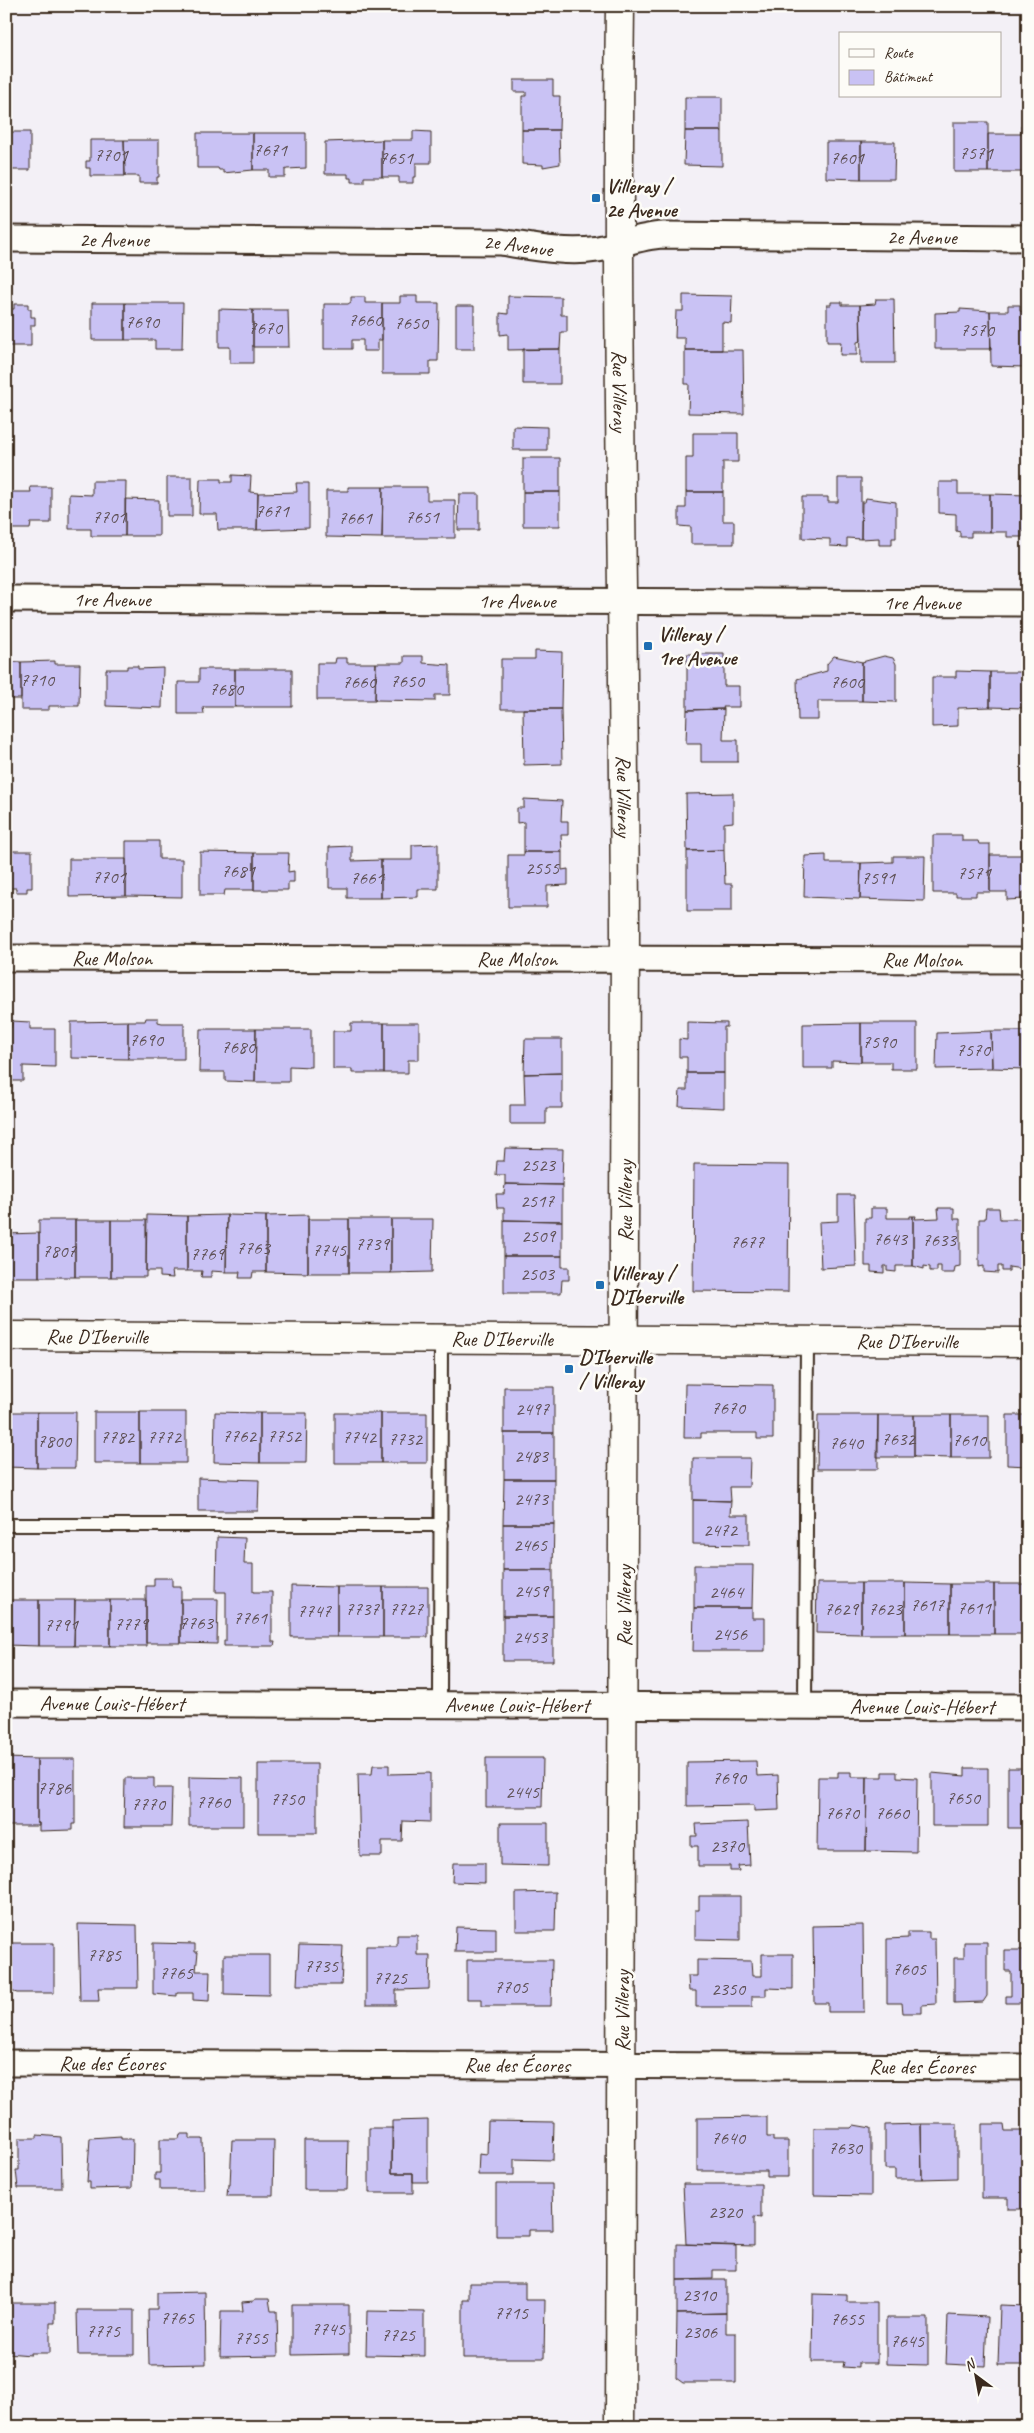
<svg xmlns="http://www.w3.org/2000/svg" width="1034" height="2433" viewBox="0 0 1034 2433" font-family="Caveat,sans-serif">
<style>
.building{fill:#c9c2f4;stroke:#3b2a1e}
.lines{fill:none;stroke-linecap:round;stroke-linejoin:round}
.service-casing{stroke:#3b2a1e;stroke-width:16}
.minor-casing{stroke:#3b2a1e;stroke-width:29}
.tertiary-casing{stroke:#3b2a1e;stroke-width:31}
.secondary-casing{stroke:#3b2a1e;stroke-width:31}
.service{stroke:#fdfcf7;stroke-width:12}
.minor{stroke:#fdfcf7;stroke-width:25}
.tertiary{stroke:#fdfcf7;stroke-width:28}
.secondary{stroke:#fdfcf7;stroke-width:28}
.poi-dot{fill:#1f6fb2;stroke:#fdfcf7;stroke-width:2}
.labels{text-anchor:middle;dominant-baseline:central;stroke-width:5;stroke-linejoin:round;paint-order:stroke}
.number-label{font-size:19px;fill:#5e5054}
.poi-label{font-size:21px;font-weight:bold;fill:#3b2a1e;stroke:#fdfcf7;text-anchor:start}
.street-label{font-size:21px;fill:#3b2a1e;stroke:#fdfcf7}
</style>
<rect width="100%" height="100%" fill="#f3f0f6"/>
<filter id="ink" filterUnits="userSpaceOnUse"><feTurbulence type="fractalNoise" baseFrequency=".02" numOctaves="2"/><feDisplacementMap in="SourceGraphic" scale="10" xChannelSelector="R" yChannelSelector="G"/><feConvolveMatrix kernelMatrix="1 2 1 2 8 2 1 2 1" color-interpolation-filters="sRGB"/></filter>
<g filter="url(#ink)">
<path class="building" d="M514,80H553V96H560L559,130H522V96H526V92H514Z
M685,97H722V131H685Z
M954,122H988V172H954Z
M1021,126H1028V157H1023V172H988V134H1021Z
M522,130H559L560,164L543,167V165L522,164Z
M413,131L431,132V163H416V177H413V183H399V177H382V140H413Z
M685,131H722V166L684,165Z
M6,132H30V170H6Z
M197,133H253V170L223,173V170H219L218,168H197Z
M253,133H306V168L287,169L285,170V177H269V170H253Z
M90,140H124L125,176H90V168H86V161H90Z
M124,140H159V177H157V183H139V176H125Z
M382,140V177H364V182H352V178H348V174H325V142Z
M826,142H861V179L826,178Z
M861,142H895L894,179H861Z
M683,295L732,296L731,323L722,322V350H685V338H675L676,311H683Z
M400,296H417V303H439L438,361H430V374H382V303H400Z
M508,296L561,297V315H567V332H561L560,349L508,350V334L500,335V313L508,314Z
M351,297H365V303H382V340H378V351H363V340H352V349H324V304H348L351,302Z
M876,299H894L895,363H861L860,305L875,304Z
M831,302H842V305H860L861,341L857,342V355H840L841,342H827V305H831Z
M92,303H125V340H92Z
M125,303H183L182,349H155V340H125Z
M14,304H28V309H31V317H35V325H31V346H6V309H14Z
M1008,305H1020V311L1028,313L1025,367L991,366L990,311H1008Z
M456,306H474V349H456Z
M219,309L253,310V363H230V347H219Z
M960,309L990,311L991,349H935V313L960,312Z
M253,310H288L289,347H253Z
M523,349H560V384H523Z
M685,350H743L744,414L688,413L689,384H685Z
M513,426L547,427V450H513Z
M693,433H738V462H723V492H686V458H693Z
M523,458H560V492H523Z
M232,475L251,476L250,492L258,493L257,530H218L217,514H199L200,479H221V482H232Z
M167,477H192V516H167Z
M838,478H861V539L847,538V547L830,546V539L802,538V497H828V502H838Z
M92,481H126L125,536H91V529H69V494L92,495Z
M939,482H958V494H990V532H971V537H960V532L956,531V514L939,513Z
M296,483H309V528L257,530L258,493L297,492Z
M30,487H51V523H31L30,529H6V492H31Z
M348,487H383L382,538L326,537V491H348Z
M383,487H427V500H455V538H382Z
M523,492H560V526H523Z
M686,492H723V521H734V544H691V527L679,526V508H686Z
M459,494H479V530H458Z
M990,494L1028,495V529L1022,532V537H1007V532H990Z
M866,498L896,502V538H892V545H879V538L861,539L862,502H865Z
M125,499L159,500V536H125Z
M535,651L562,652L561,709H501V659H535Z
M687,654H724V686H739V707H723L724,709L687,710Z
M404,656H423V663L450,665V695H435V701L375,700L376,663H404Z
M834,656L862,662V701H818V720H798L797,679L827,671V664Z
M884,656L893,658L896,664V702L862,701V662Z
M336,658H347V663H376L375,700H317V663H335Z
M6,661L21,662V699H6Z
M55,661V664H80L79,706H49V710H21V662Z
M127,666H138V669L163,668L162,708L106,706V669H127Z
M199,669H235V707H203L204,714H178V682H199Z
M235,669H292V707H235Z
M1023,669H1028V722H1025V708L990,707V672H1023Z
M956,671L990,672V707L958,708V726L932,727V677H956Z
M523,709H561L562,764L524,765Z
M724,709L723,740H738V762H701V744H686L687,710Z
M733,793V822L724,823V850L687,851L686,794Z
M524,799L562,801L561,821H568V835H561L562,852H524V822L517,823V808H524Z
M933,835H962V841H978L979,844H990V892H976V896H956V893H933Z
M1021,836H1028V892H1023V899L1007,900V892H990V855H1021Z
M126,841H159V859H182V897L126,896Z
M438,844V889H418V897L381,898V860H412V845Z
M352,846V861L381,860V898H347V888H329V847Z
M724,850L725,884H732V911H687V851Z
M6,851H32V888H27V892H16V888H6Z
M200,852L254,853V890H225L224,895H200Z
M524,852H562V870L568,869V885L547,886V907H508V855H524Z
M254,853H289L288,872L294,871V882H288V890H254Z
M826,855V863H861L860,899L804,897L805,856Z
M893,856H925L924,901L860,899L861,863L893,862Z
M69,859H126V896L69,897Z
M146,1018H158V1022L162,1023H184V1059H128V1021H145Z
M12,1021L30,1022V1029H55V1067L23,1066V1081H6V1028H11Z
M128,1021V1059L71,1058V1022Z
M687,1022L727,1023V1027H724V1073H687V1057H679V1039L687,1040Z
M351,1023H384V1073H352V1069H333V1031H351Z
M384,1023H419V1060H408V1073H384Z
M861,1023V1062L832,1061V1068H803V1024Z
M861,1023H917V1069H891V1062H861Z
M200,1029H256L255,1082L225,1081V1072H199Z
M256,1029H311V1067L289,1066V1082H255Z
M991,1031L992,1068L936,1069L937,1033Z
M991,1031H1025V1069L992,1068Z
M525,1039H562V1073L524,1074Z
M562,1073V1108H546V1124H510V1105H525L524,1074Z
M687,1073H724V1108L679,1106L680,1090H687Z
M505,1148L563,1149L562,1185L505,1184V1175H496L497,1161H504Z
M694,1164L789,1165L788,1292L693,1291Z
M505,1184L562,1185V1221L504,1220V1208H497L496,1194H504Z
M838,1195H854L856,1266L821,1268L819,1222L838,1221Z
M871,1208H887V1218H910V1216H913V1266H896V1272L887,1271V1266H884V1273L871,1272V1266H865V1218H871Z
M938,1208H954V1219H960V1266L955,1267L954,1273H941V1266H937V1271H930V1267L924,1266V1269L913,1266V1216H916L915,1219L939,1218Z
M986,1208H999L1000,1219H1024V1216H1027L1026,1266H1022V1269L1009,1267V1271H1002V1266H998V1273L984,1272V1266L979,1267V1219H985Z
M147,1215L187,1216V1271H172L173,1278L160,1277V1271H146Z
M227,1215L226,1272L211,1271V1277H201L202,1271H187V1216Z
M227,1215L266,1216V1272H253L252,1278H239L240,1272H226Z
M308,1215V1273L266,1272V1216Z
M308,1219H349V1273H308Z
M349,1219H391V1273H349Z
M391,1219H433L432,1272L391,1273Z
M39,1220H75V1277H39Z
M75,1220H111V1277H75Z
M111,1220H146V1277H111Z
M504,1220L562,1221V1256H504Z
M39,1233V1277H6V1234Z
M504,1256H562V1267H569V1280H562L561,1293H504Z
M685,1384L773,1385V1439H757V1433H701V1438H684Z
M504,1387H554V1433H504Z
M6,1412H37V1468L6,1467Z
M37,1412H76L75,1468H37Z
M94,1412H140V1463H94Z
M140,1412H186V1463H140Z
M215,1412L260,1413V1463L214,1462Z
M260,1413H307L306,1463H260Z
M335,1413H381V1463H335Z
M381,1413H427V1463H381Z
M818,1415H878V1469H817Z
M878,1415H914V1457H877Z
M914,1415H951V1458L914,1457Z
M951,1415H989V1458H951Z
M1007,1415H1028V1466L1007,1465Z
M504,1433H554V1479H504Z
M693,1458H750L749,1487H730L731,1501L693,1500Z
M198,1478L259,1480L258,1511H198Z
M504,1479H554V1524H503Z
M693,1500L731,1501L730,1515H749V1545L693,1544Z
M503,1524H554L553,1570H503Z
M217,1537L245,1538L244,1564H253V1592H272V1642H275L274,1646H224V1641H226V1592H216Z
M694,1565H753L752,1608H694Z
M503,1570H553V1616H503Z
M154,1578H172V1586H181V1643H146V1586H154Z
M817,1583H861V1634L816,1633Z
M861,1583H905V1634H861Z
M905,1583L950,1584V1634H905Z
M950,1584H994V1634H950Z
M994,1584H1028V1634H994Z
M291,1586L337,1587V1637H291Z
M337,1587H383V1637H337Z
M383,1587H428V1637H383Z
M181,1599H218L217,1644L181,1643Z
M6,1600H39V1646L6,1645Z
M39,1600H75L74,1646H39Z
M75,1600H110V1646H74Z
M110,1600H146V1646H110Z
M694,1608H752V1618H765V1651H693Z
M503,1616H553V1661H503Z
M6,1758L37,1759V1823H39V1826H6Z
M486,1758H543L542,1807H486Z
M37,1759H75V1824H72V1830L39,1831V1823H37Z
M756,1761L757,1776L778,1775L779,1810L754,1811V1805L687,1806V1762Z
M258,1764H317V1833H258Z
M373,1765H389V1774L430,1773V1822L403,1821L402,1841H382V1856H360L358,1774H372Z
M965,1768H988V1826H932V1773L965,1776Z
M1008,1768H1028V1828H1008Z
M838,1772H851V1777H867L866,1851H817L818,1777H838Z
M883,1772H897V1777L917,1778L916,1852L866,1851L867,1777H883Z
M189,1777L243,1778V1826H189Z
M125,1778H154V1788H172L171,1827H124Z
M748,1822L750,1865L738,1866L739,1871H730V1866H698V1846H691V1836H697L696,1824Z
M500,1823H548V1866L500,1865Z
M453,1863H485V1883L452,1882Z
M556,1892L555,1931H516V1893Z
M699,1896H740V1940L695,1939V1910H699Z
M78,1924L137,1925L138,1988H98L99,2001H80Z
M863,1925L864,2012H828V2003H814L813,1926Z
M456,1927L496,1928V1952H455Z
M908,1932H929V1939H935L936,2004L922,2005V2013H903L902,2003H887V1939L908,1938Z
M397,1935H417V1955H430L429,1989L396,1990V2005H366V1946H397Z
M964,1942H987V1996L983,2002L954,2003V1958H964Z
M11,1943H54V1993H17L11,1991Z
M153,1943L195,1944V1952H198L196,1971H210L209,2001L193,2000V1993H177V1996L153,1994Z
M299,1945L343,1946L341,1985H297Z
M1005,1950H1028V2003H1006V1996H1011V1971H1005Z
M762,1954H793V1989L766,1988V1996H752V2007H696V1991H689L688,1976H697V1960L751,1961L752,1976H762Z
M224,1955H269V1995L224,1994Z
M467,1960H552L551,2006H482V1999H467Z
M1027,2110L1028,2209H1008V2198H982V2124H1004L1005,2131H1027Z
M767,2117V2137H773V2141H788V2177H767V2171H697V2118Z
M428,2120V2182H413V2173H392V2121Z
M488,2121L554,2122L553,2160L514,2159V2175H478L479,2154L487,2155Z
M921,2124H957V2178L922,2179Z
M921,2124L922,2179H895V2169H885V2125Z
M854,2125L871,2128V2196L814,2195V2128H851Z
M369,2128H393L392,2173H413V2193H369Z
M180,2134H190V2139H203L204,2190H160V2180H155V2173H160V2139H179Z
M37,2135L61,2137L62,2188H18L16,2170H19V2138H37Z
M121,2136V2139H133L132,2188L90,2189V2182H87L90,2138Z
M232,2140H274L273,2196H227L228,2185H230Z
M304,2140H348L347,2190H304Z
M496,2184H552L553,2230H529V2236H496Z
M683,2184H761V2218L754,2217V2246L686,2244Z
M677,2244L736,2246V2270H713V2279L677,2280Z
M677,2280H726V2313L677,2314Z
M469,2283H525V2300H545L544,2358H463V2300H469Z
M205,2292L206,2364L149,2365L148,2309H157V2293Z
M813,2294L847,2295V2302H877V2363H858V2368L843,2367L844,2362H812Z
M255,2299H269L271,2311H277L278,2356L220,2357L221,2311H243L242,2302L254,2301Z
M8,2303H55V2323H50V2353H31V2355L7,2353Z
M292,2305H349V2354L292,2355Z
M1000,2305L1028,2306V2365H998Z
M77,2310H134V2355H78Z
M367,2311L424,2312V2356L366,2355Z
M726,2313V2333H736V2383H683L676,2378L677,2314Z
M948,2315L987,2317L985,2366L946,2364Z
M886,2318H928V2365L886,2364Z"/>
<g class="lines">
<defs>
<path id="service" d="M6,1525H441
M440,1704L441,1340
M805,1705L807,1341"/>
<g id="minor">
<path id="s1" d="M6,239L501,242C533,247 566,254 598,249C620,245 641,236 663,235L1028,238"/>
<path id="s2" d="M6,599L1028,603"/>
<path id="s3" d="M6,958L1028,960"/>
<path id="s4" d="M6,1703L1028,1707"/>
<path id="s5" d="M6,2063L1028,2067"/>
</g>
<g id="tertiary">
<path id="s6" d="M620,6C616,314 624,622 625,931C626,1429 621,1928 620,2427"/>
</g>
<g id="secondary">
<path id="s7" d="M6,1336L1028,1342"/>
</g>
</defs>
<use href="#service" class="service-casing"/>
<use href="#minor" class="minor-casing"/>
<use href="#tertiary" class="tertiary-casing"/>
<use href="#secondary" class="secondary-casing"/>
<use href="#service" class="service"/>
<use href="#minor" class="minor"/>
<use href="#tertiary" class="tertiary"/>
<use href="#secondary" class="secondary"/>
</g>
</g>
<g class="poi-dot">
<rect x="591" y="193" width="10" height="10" rx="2.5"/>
<rect x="643" y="641" width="10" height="10" rx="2.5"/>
<rect x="595" y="1280" width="10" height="10" rx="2.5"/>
<rect x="564" y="1364" width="10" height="10" rx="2.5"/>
</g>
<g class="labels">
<g class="number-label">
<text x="270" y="150">7671</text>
<text x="976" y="153">7571</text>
<text x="111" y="155">7701</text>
<text x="396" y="158">7651</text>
<text x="847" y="158">7601</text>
<text x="365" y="320">7660</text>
<text x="142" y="322">7690</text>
<text x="411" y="323">7650</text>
<text x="265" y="328">7670</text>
<text x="977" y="330">7570</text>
<text x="272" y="511">7671</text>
<text x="109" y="517">7701</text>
<text x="422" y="517">7651</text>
<text x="355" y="518">7661</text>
<text x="37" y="680">7710</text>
<text x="407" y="681">7650</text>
<text x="359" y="682">7660</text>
<text x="847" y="682">7600</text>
<text x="226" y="689">7680</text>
<text x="542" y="868">2555</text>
<text x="238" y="871">7681</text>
<text x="974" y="873">7571</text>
<text x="109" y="877">7701</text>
<text x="367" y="878">7661</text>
<text x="878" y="878">7591</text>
<text x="146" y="1040">7690</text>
<text x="879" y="1042">7590</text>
<text x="238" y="1047">7680</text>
<text x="973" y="1050">7570</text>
<text x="538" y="1165">2523</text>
<text x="537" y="1201">2517</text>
<text x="538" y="1236">2509</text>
<text x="890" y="1239">7643</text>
<text x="939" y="1240">7633</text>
<text x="747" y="1242">7677</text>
<text x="372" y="1244">7739</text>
<text x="253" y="1248">7763</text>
<text x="329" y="1250">7745</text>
<text x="59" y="1251">7807</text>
<text x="207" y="1254">7769</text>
<text x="537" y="1274">2503</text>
<text x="728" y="1408">7670</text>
<text x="532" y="1409">2497</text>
<text x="239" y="1436">7762</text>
<text x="284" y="1436">7752</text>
<text x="117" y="1437">7782</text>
<text x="164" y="1437">7772</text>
<text x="359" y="1437">7742</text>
<text x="405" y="1439">7732</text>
<text x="898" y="1439">7632</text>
<text x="969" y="1440">7610</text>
<text x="54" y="1441">7800</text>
<text x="846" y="1443">7640</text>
<text x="531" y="1456">2483</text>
<text x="531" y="1499">2473</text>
<text x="720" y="1530">2472</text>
<text x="530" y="1545">2465</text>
<text x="531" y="1591">2459</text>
<text x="726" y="1592">2464</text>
<text x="927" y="1605">7617</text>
<text x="974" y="1608">7611</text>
<text x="362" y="1609">7737</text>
<text x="406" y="1609">7727</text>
<text x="841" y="1609">7629</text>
<text x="885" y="1609">7623</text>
<text x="314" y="1611">7747</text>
<text x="250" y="1618">7761</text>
<text x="196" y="1623">7763</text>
<text x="131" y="1624">7779</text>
<text x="61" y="1625">7791</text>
<text x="730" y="1634">2456</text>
<text x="530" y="1637">2453</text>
<text x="729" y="1778">7690</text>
<text x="54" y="1788">7786</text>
<text x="522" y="1792">2445</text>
<text x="963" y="1798">7650</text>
<text x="287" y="1799">7750</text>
<text x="213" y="1802">7760</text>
<text x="148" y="1804">7770</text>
<text x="842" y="1813">7670</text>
<text x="892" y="1813">7660</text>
<text x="727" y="1846">2370</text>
<text x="104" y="1955">7785</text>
<text x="321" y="1966">7735</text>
<text x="909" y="1969">7605</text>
<text x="176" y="1973">7765</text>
<text x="390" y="1978">7725</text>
<text x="511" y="1987">7705</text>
<text x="728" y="1989">2350</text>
<text x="728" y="2138">7640</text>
<text x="845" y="2148">7630</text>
<text x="725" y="2212">2320</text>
<text x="699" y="2295">2310</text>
<text x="511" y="2313">7715</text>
<text x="177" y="2318">7765</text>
<text x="847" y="2319">7655</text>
<text x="328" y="2329">7745</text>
<text x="103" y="2331">7775</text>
<text x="700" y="2332">2306</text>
<text x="398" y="2335">7725</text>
<text x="251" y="2338">7755</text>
<text x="907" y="2341">7645</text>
</g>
<g class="poi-label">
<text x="606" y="186">Villeray /<tspan x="606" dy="24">2e Avenue</tspan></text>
<text x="658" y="634">Villeray /<tspan x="658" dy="24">1re Avenue</tspan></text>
<text x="610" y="1273">Villeray /<tspan x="610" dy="24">D'Iberville</tspan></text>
<text x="579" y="1357">D'Iberville<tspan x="579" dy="24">/ Villeray</tspan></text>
</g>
<g class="street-label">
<text stroke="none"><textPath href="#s1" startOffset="918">2e Avenue</textPath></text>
<text stroke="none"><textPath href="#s1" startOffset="108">2e Avenue</textPath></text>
<text stroke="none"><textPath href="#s1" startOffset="512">2e Avenue</textPath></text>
<text stroke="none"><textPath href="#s6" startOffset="385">Rue Villeray</textPath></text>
<text stroke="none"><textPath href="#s2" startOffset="106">1re Avenue</textPath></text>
<text stroke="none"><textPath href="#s2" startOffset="511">1re Avenue</textPath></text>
<text stroke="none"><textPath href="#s2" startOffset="916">1re Avenue</textPath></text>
<text stroke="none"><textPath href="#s6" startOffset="790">Rue Villeray</textPath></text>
<text stroke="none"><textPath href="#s3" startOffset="106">Rue Molson</textPath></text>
<text stroke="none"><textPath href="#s3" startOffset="511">Rue Molson</textPath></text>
<text stroke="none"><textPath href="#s3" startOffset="916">Rue Molson</textPath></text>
<text transform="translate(625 1201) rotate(-90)">Rue Villeray</text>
<text stroke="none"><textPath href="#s7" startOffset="91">Rue D'Iberville</textPath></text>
<text stroke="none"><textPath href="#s7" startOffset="496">Rue D'Iberville</textPath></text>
<text stroke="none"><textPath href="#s7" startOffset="901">Rue D'Iberville</textPath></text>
<text transform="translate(624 1606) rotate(-90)">Rue Villeray</text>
<text stroke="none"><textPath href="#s4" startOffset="106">Avenue Louis-Hébert</textPath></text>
<text stroke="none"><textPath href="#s4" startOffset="511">Avenue Louis-Hébert</textPath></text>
<text stroke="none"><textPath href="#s4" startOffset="916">Avenue Louis-Hébert</textPath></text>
<text transform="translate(622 2011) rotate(-90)">Rue Villeray</text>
<text stroke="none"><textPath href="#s5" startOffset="106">Rue des Écores</textPath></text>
<text stroke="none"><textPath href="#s5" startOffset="511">Rue des Écores</textPath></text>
<text stroke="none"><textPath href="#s5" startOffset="916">Rue des Écores</textPath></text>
</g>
</g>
<rect width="1034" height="2433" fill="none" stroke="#fdfcf7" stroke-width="25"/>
<rect x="12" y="12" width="1009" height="2408" fill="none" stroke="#3b2a1e" stroke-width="2" filter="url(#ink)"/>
<rect x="839" y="32" width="162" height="65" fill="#fdfcf7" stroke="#afa8a0"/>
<rect x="849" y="49" width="25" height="8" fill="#fdfcf7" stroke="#afa8a0"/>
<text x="884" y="58" font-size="15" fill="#3b2a1e">Route</text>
<rect x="849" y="70" width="25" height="15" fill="#c9c2f4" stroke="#afa8a0"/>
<text x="884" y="82" font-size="15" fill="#3b2a1e">Bâtiment</text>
<g transform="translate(976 2376) rotate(328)" stroke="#fdfcf7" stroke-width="4" paint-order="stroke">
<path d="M0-4L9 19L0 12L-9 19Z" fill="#3b2a1e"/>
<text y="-8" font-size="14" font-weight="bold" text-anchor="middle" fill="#3b2a1e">N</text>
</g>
</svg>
